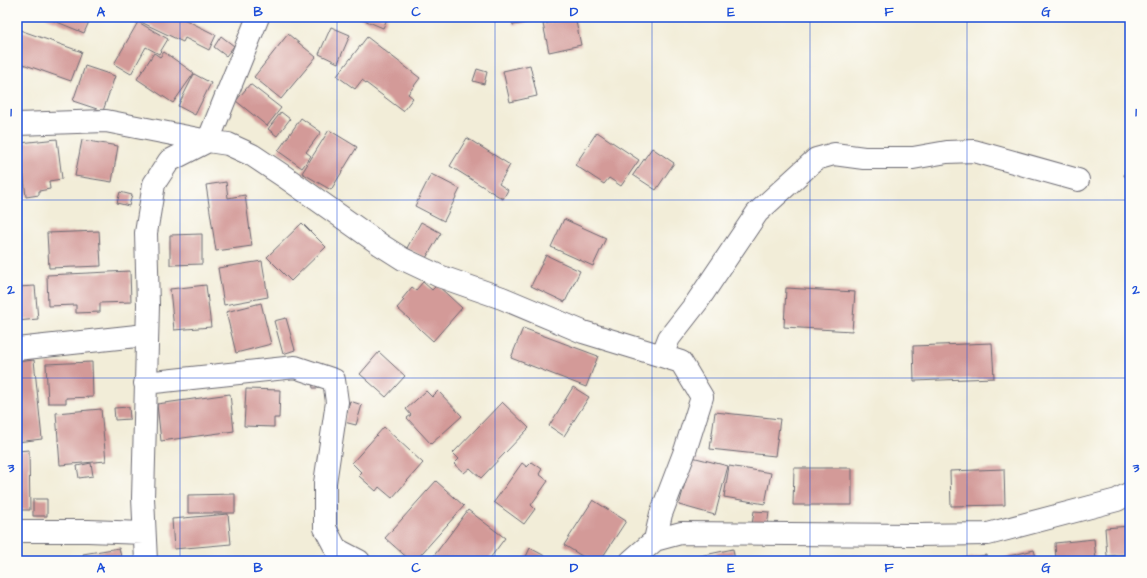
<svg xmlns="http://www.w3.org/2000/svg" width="1147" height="578" viewBox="0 0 1147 578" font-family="'Architects Daughter',sans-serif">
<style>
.building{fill:#d39a98}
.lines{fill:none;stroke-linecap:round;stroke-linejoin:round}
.minor-casing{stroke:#6b6972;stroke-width:24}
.minor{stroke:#fff;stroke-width:22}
.grid{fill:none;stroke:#1d4ed8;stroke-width:1;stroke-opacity:0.55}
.neatline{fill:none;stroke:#1d4ed8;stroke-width:1.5}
.grid-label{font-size:13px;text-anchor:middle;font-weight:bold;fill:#1d4ed8}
</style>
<rect width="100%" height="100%" fill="#fdfcf7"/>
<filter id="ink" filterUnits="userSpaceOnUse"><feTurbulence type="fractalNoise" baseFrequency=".025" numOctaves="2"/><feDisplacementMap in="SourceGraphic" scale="8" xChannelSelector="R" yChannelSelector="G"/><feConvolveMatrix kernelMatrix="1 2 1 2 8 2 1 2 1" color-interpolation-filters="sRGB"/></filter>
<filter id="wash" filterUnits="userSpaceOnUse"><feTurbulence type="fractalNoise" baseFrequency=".012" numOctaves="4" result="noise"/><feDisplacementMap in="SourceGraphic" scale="16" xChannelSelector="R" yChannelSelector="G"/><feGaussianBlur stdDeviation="0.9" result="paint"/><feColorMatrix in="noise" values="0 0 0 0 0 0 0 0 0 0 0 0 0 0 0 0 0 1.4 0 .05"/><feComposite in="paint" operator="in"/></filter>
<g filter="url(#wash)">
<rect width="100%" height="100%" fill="#f2edd8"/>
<g id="blocks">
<path class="building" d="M45,17H91L84,33Z
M143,17H180L216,35L209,50L185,38L183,42L141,22Z
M357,17H388L383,28Z
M512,17H551V19L513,25Z
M575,17L581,45L549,52L543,24Z
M138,22L168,39L159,54L146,47L131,74L114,64Z
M331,27L350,35L338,63L319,54Z
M17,29L82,52L71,81L17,62Z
M288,34L316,57L281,99L254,77Z
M221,36L234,46L226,56L214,47Z
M367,37L420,78L408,94L413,98L403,111L362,80L355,89L337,76Z
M164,52L194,73L173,103L137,79L154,53L160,57Z
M530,65L537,96L510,102L503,71Z
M85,66L115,76L103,111L73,101Z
M477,69L487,72L484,84L473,81Z
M194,74L211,83L195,115L178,106Z
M250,84L281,108L267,126L236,101Z
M281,112L290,119L277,136L268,129Z
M301,118L321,132L306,152L311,156L302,168L278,151Z
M329,130L357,147L331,190L302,173Z
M597,132L639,160L621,186L609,178L604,184L575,165Z
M467,138L510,165L499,184L508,190L503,199L450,166Z
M57,139L62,179L49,181L50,189L39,191V195L26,197L20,143Z
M82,140L118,146L112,182L75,176Z
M652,148L674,163L656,190L633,175Z
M1129,150H1130V177L1124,176Z
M431,174L460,189L444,221L415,206Z
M226,182L228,198L245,195L252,246L216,251L206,185Z
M120,192L132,195L129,206L117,203Z
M564,219L606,238L593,266L551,247Z
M421,222L441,233L426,258L407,248Z
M302,223L326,247L291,281L267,257Z
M99,231L101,266L49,268L47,233Z
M202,234V264L170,265V235Z
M546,255L580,271L565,302L531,286Z
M262,261L268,297L224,305L218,268Z
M130,271L131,302L100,303V312L76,313V305L48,306L47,275Z
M423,282L432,290L437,285L462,308L433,341L397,308L404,300L402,299L412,287L416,290Z
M206,285L211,327L174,330L170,289Z
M35,286L38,319L17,321V287Z
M786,288L855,292L852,331L784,327Z
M261,303L271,344L236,353L226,312Z
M286,318L295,350L283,354L274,321Z
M523,328L598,356L586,387L511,358Z
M992,343L994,378L914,381L913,346Z
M379,352L405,376L386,397L360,374Z
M34,360L42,439L17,442V362Z
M92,362L93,397L66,398V403H48L46,364Z
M319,381V388H313L312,382Z
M573,387L589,397L564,436L549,426Z
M246,389L280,390L279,418H274V427L244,426Z
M426,391L432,397L438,391L462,416L431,444L407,418L411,415L406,409Z
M230,394L234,431L161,441L157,404Z
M350,401L362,405L356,425L344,422Z
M502,402L529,428L481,478L470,468L464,473L454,464L459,459L453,453Z
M129,407L130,419L115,420L114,408Z
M101,409L106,461L60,465L56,413Z
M715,412L780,419L775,456L710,449Z
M384,427L423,463L392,498L379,487L376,491L359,476L362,473L352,463Z
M29,450L30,510H17V451Z
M692,457L728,466L715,515L679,505Z
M532,462L542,469L539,474L548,481L531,505L535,509L524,524L494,502L522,463L527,467Z
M91,463L93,476L79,478L77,466Z
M729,466L771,473L765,504L724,497Z
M794,468H852V505H793Z
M1004,469L1005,505L951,506L950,471Z
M436,481L464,506L415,561H411L385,538Z
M235,494V513H188V495Z
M33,499H47V516H33Z
M593,500L626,521L600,561H590L564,545Z
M468,510L505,538L488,561H430Z
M754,511L769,512L767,527L752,525Z
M228,514L231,544L174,549L172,519Z
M1130,526V554L1107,556L1105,528Z
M1094,539L1096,561H1056L1055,543Z
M119,548L122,561H85L83,554Z
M530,548L554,561H524Z
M733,549L735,561H701L700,556Z
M1034,550L1037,561H998L997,559Z
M986,555L987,561H960V560Z
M244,558V561H227V560Z"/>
</g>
</g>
<g filter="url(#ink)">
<use href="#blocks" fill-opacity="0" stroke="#6b6972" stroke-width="1"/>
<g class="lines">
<defs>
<path id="minor" d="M17,124L106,121L208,141L258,17
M17,349L146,335
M145,383L295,367L334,380L337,402L325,483V528L336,549L359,561
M17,531H88L144,533
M655,540L661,514L685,451L702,397L681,362L662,356L669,338L697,302L757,213L816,159L834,154L864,158H913L947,152L974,151L1078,180
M146,561L143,498L148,305L146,233L154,184L169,161L208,141L228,144L252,155L285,177L381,245L403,259L439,276L502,298L583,332L662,356
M631,561L655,540L681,533L915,535L988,534L1117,500L1130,493"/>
</defs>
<use href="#minor" class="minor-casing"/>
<use href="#minor" class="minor"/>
</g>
</g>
<path class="grid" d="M180,17V561M337,17V561M495,17V561M652,17V561M810,17V561M967,17V561M17,200H1130M17,378H1130"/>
<rect width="1147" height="578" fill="none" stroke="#fdfcf7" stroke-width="44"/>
<rect x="22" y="22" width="1103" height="534" class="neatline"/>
<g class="grid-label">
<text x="101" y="16">A</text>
<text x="258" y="16">B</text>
<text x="416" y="16">C</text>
<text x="574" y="16">D</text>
<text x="731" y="16">E</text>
<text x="889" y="16">F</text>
<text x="1046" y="16">G</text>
<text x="11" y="116">1</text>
<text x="1136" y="116">1</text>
<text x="11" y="294">2</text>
<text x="1136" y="294">2</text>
<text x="11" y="472">3</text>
<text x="1136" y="472">3</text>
<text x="101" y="572">A</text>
<text x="258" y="572">B</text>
<text x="416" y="572">C</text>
<text x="574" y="572">D</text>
<text x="731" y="572">E</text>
<text x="889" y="572">F</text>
<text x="1046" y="572">G</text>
</g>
</svg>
